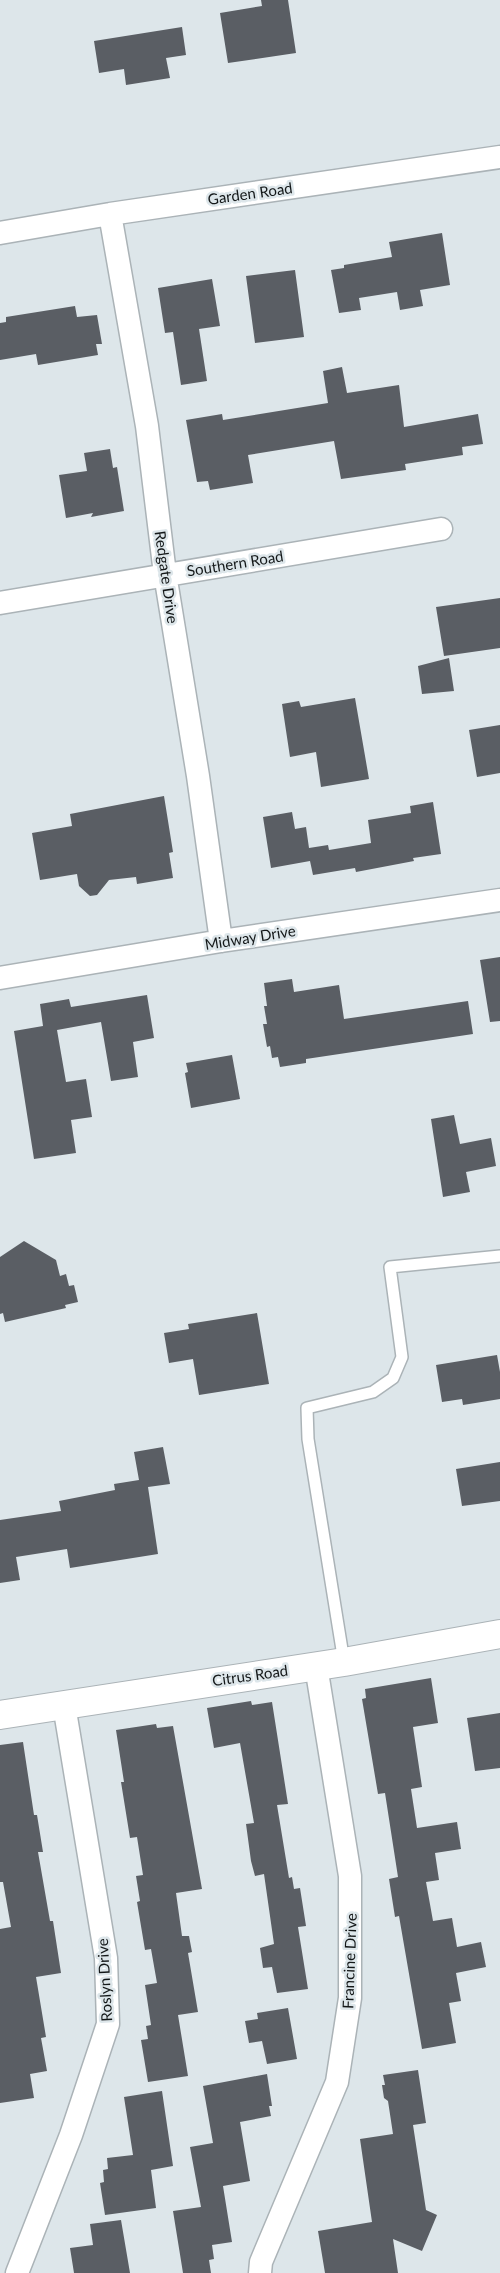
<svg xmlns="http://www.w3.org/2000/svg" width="500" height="2273" viewBox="0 0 500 2273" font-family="Lato,sans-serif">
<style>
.building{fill:#5a5e64}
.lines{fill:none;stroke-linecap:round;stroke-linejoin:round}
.service-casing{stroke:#abb3b7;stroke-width:14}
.minor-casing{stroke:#abb3b7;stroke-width:25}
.tertiary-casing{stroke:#abb3b7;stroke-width:30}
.service{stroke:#fff;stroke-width:11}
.minor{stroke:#fff;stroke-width:22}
.tertiary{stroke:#fff;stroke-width:28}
.labels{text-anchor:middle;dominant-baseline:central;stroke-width:5;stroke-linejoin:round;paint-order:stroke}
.street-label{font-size:15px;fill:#141819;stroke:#dde6ea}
</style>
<rect width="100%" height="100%" fill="#dde6ea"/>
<path class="building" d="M261,0H288L296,53L228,63L220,13L262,6Z
M182,27L186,55L166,58L170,78L126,85L124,69L99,73L94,41Z
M442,233L450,285L420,290L423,306L400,310L397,292L359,298L361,310L339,313L331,270L344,268V265L392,257L389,242Z
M295,270L304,337L255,343L246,276Z
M212,279L220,326L199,329L207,381L181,385L173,332L165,333L158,288Z
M75,306L77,317L97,315L102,344H96L98,355L38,365L36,354L0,360V323L6,322V317Z
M342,367L347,393L399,385L404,427L478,414L483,444L462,447L463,455L405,464L406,470L341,479L334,441L248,455L253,483L210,490L208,481L197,482L186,420L222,414L223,420L328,403L323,371Z
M110,449L113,468L117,467L124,511L91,517L93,513L66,518L59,475L87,471L84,453Z
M500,598V648L444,656L436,607Z
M449,658L454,691L422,694L418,666Z
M355,698L369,779L321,787L316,752L290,757L282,704L299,701L301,707Z
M500,725V773L477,777L469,730Z
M164,796L173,852L169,853L173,878L137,884L136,877L109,880L97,895L90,896L79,886L77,874L40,880L32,833L72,826L70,814Z
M433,802L441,854L413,858L414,861L356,872L355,868L313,875L310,861L271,868L263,817L292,812L295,829L306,827L309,848L328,845L329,850L371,843L368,820L411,813L410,806Z
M500,957V1021L490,1022L480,960Z
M292,979L294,992L339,985L344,1019L468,1001L473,1034L306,1059V1063L280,1067L278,1057L272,1058L270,1046L267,1047L263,1024H267L264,1006H267L264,983Z
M147,995L154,1038L133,1042L138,1077L111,1081L101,1022L57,1030L66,1082L86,1079L92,1117L71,1120L76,1153L34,1159L14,1031L43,1026L40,1004L69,999L71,1007Z
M232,1055L240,1099L191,1108L185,1073L188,1072L186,1063Z
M454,1115L460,1144L491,1138L496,1166L466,1172L470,1192L443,1197L431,1119Z
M24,1241L56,1260L60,1276L66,1274L69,1286L74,1285L78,1302L65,1305L66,1308L5,1322L3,1313L0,1314V1257Z
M257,1313L269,1384L199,1395L193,1359L169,1363L164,1333L189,1329L188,1324Z
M497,1355L500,1372V1399L463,1405L462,1399L442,1402L436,1365Z
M163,1447L170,1484L148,1487L158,1554L70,1568L67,1549L16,1557L20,1580L0,1583V1520L61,1511L59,1501L115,1490L114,1484L139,1480L134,1452Z
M500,1462V1501L462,1506L456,1469Z
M431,1678L438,1723L413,1727L422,1787L411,1789L417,1828L457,1822L461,1849L435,1853L439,1880L426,1882L433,1921L452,1918L457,1947L481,1942L486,1967L456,1973L461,2001L449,2003L456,2043L422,2049L399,1916L395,1917L389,1879L398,1877L385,1793L378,1794L362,1699L366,1698L365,1689Z
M251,1701L252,1705L272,1702L288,1804L277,1805L289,1878L292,1877L294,1889L300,1888L306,1926L298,1927L308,1989L277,1993L272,1967L263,1968L260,1948L274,1944L264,1874L255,1876L251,1861L246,1824L254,1823L240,1743L214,1748L207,1708Z
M500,1713V1768L475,1771L467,1718Z
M156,1724L157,1728L173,1726L202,1889L176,1893L182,1936H189L192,1952L188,1953L198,2012L178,2015L188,2076L148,2082L141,2040L148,2039L146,2026L151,2025L145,1985L157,1983L151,1949L145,1950L137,1902L140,1901L136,1876L143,1875L137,1837L130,1838L121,1782H124L116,1730Z
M23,1742L34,1815H37L43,1852H38L50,1921H53L61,1973L36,1977L46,2037L41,2038L47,2071L30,2074L34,2098L0,2103V1929L11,1927L3,1882H0V1745Z
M288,2008L297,2059L267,2064L262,2041L249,2043L245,2021L258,2019L257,2013Z
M418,2070L426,2123L413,2125L426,2210L437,2215L422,2251L393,2239L398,2273H325L318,2231L372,2222L360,2139L393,2134L388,2101L384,2098L382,2085H385L383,2075Z
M267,2074L272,2106H269L271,2116L240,2122L250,2181L223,2186L232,2242L212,2245L214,2259L209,2260L211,2273H183L173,2211L201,2207L190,2147L213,2143L203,2086Z
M162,2091L173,2166L151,2170L156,2208L105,2215L100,2183L104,2182L103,2170L108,2169L107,2158L133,2155L124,2097Z
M121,2220L130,2273H74L70,2248L93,2245L90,2224Z"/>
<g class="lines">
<defs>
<path id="service" d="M344,1662L308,1439L307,1408L373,1392L393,1378L402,1357L390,1267L500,1256"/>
<path id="minor" d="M110,214L147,426L165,574L198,776L221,941
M0,233L110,214L500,157
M0,603L441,529
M0,978L221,941L500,900
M17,2273L71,2135L108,2024L106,1958L64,1705
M260,2273L261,2262L337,2082L350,1998V1876L316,1666"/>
<path id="tertiary" d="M0,1715L344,1662L500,1634"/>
</defs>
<use href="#service" class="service-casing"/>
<use href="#minor" class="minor-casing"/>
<use href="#tertiary" class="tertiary-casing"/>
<use href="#service" class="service"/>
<use href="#minor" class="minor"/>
<use href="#tertiary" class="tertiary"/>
</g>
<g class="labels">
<g class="street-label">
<text transform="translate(250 193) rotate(-8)">Garden Road</text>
<text transform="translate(235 563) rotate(-9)">Southern Road</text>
<text transform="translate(167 577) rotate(82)">Redgate Drive</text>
<text transform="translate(250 937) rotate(-9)">Midway Drive</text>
<text transform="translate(250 1675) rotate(-8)">Citrus Road</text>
<text transform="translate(349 1961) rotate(-88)">Francine Drive</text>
<text transform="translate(104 1980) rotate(-93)">Roslyn Drive</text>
</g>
</g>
</svg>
